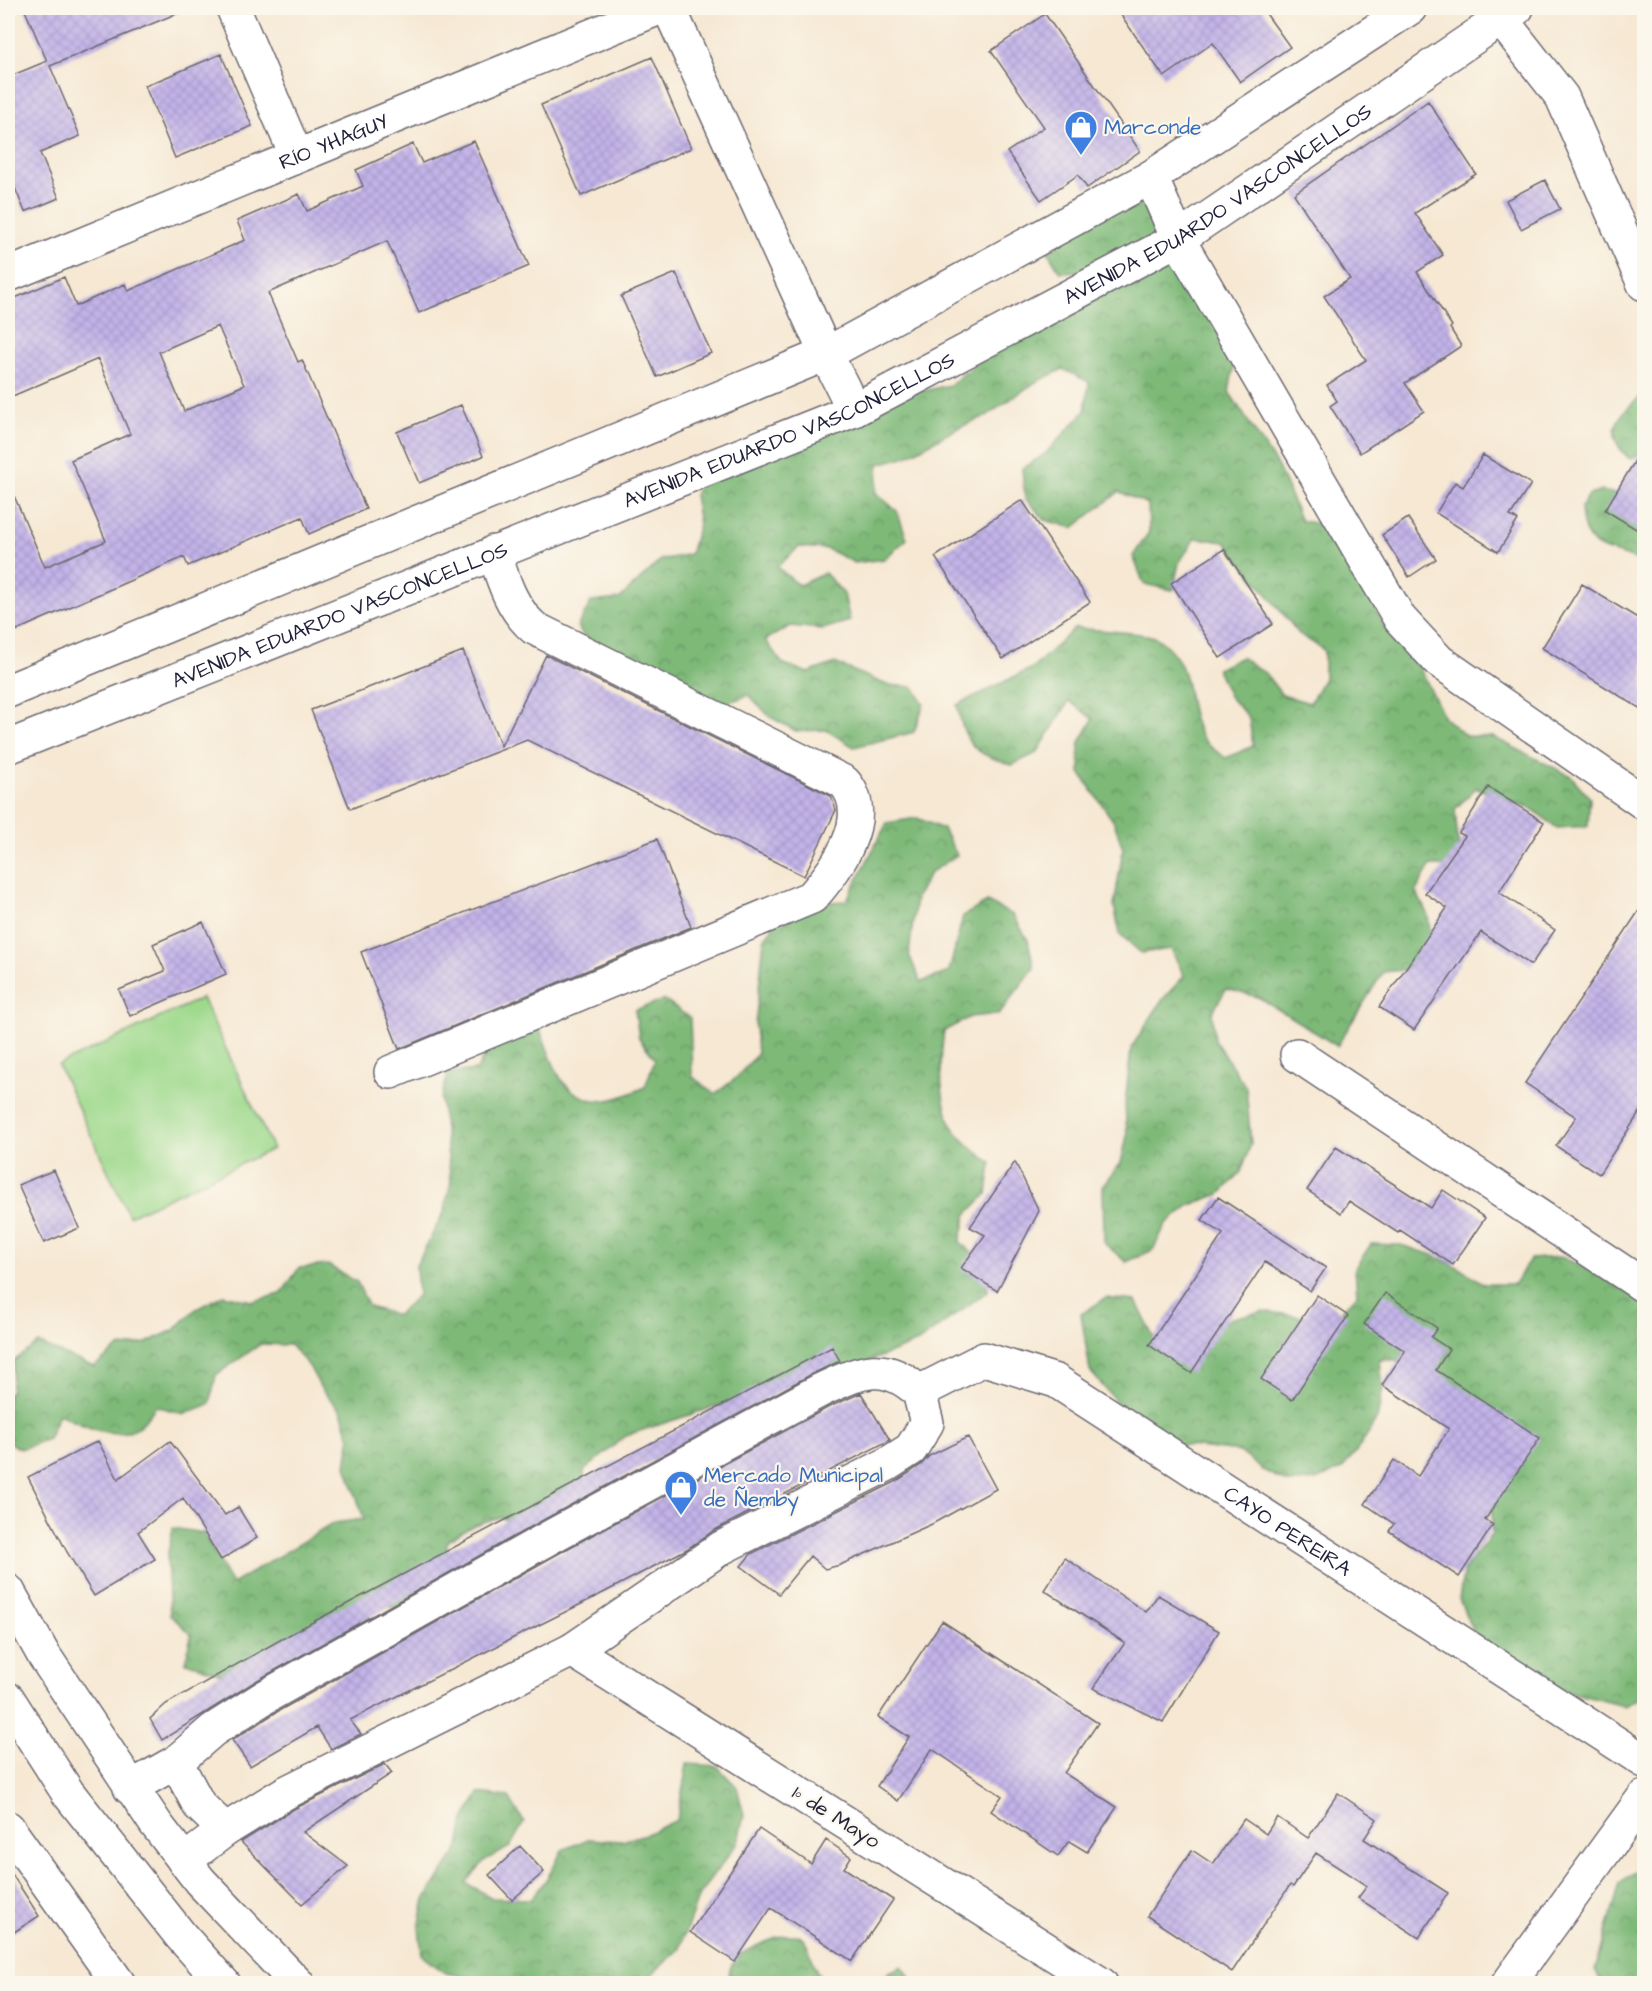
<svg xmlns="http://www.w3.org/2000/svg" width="1652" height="1991" viewBox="0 0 1652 1991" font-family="'Architects Daughter',sans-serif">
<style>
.green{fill:#9ed98c;stroke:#607e64;stroke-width:1.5}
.forest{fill:url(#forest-crowns);stroke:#506e5a;stroke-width:1.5}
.building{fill:url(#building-cross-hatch);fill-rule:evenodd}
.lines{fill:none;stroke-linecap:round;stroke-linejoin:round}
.minor-casing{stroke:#6c6770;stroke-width:36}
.tertiary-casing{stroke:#6c6770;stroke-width:36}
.trunk-casing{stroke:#6c6770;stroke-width:36}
.minor{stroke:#fff;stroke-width:33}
.tertiary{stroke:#fff;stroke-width:33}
.trunk{stroke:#fff;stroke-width:33}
.labels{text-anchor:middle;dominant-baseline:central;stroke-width:4.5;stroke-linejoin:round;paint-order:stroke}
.shop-label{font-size:21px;fill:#366cbe;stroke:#fbf7ec;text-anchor:start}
.street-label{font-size:21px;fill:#22223b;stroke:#fbf7ec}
</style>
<defs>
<pattern id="forest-crowns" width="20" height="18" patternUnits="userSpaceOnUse" patternTransform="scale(1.5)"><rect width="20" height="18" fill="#7eb978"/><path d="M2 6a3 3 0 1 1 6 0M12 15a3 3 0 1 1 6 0" fill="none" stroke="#679664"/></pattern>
<pattern id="building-cross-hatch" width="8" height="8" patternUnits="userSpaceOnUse" patternTransform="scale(1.5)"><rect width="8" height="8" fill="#c2b3e8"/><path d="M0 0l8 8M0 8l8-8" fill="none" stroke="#a69ac8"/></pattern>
</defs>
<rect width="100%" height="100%" fill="#fbf7ec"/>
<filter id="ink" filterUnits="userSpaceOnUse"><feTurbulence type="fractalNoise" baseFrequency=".0167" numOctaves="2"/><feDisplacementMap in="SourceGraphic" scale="12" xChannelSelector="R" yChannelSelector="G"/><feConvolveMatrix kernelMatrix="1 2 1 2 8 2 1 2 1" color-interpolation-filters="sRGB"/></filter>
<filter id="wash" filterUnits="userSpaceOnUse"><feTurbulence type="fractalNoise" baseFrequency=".008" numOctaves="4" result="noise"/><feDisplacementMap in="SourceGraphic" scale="24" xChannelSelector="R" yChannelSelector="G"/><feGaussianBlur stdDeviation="1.35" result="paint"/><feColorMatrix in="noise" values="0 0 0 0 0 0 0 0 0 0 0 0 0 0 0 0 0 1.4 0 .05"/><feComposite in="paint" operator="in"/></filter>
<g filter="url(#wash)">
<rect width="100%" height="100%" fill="#f6e8d3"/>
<path class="green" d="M202,998L273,1149L129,1216L58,1065Z"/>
<path class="forest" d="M1139,197L1164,210L1234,365L1229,392L1278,467L1301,521L1329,525L1345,550L1351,577L1373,598L1383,625L1406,640L1444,717L1466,736L1493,737L1571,776L1590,798L1588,826L1557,828L1532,809L1476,788L1455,809L1460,866H1430L1416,891L1428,916L1432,945L1414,969L1383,972L1337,1046L1258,997L1226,989L1212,1013L1215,1041L1246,1087L1251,1144L1241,1172L1220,1194L1190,1205L1166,1224L1153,1250L1126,1262L1104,1243L1103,1186L1121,1163L1127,1136L1125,1105L1131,1048L1163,999L1184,976L1171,949L1141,953L1120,934L1114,906L1123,849L1114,822L1080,773L1079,744L1093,719L1069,701L1037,753L1012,765C971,752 966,745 957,705L1034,667L1075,628C1089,630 1149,632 1157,638C1199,666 1181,708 1204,740C1209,747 1219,753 1226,758L1253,746L1249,718L1229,696L1217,669L1241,657L1265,673L1282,695L1310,703L1324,678V650L1299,634L1225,542L1195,538L1179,563L1173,590L1144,584L1133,556L1149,532L1148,504L1119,492L1073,528L1045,520L1025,498L1022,469L1045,454L1085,411L1089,382L1063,369L1036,382L986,416L958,428L907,456L879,464L876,493L897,511L907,539L884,559L855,563L827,549L799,547L777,567L799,585L825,573L844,594L850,621L823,629L791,626L765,640L782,663L808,673L835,663L887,685L914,687L924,704L914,732L854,747L826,730L796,731L770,717L749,695L693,715L594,649L577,627L591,602L619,599L661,560L690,554L699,524L694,495L708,469L891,398L950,385L1090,271L1060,272L1045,247Z
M1644,394V454L1630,459C1600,434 1620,412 1644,394Z
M1602,491L1616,494L1644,524V563C1609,546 1583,557 1581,507L1589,495Z
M917,818L943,829L957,855L930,873L916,897L909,955L921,982L949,972L963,916L987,902L1013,915L1028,940L1034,968L999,1014L970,1017L944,1031C940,1059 939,1092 949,1119C956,1138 976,1151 991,1163L987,1194L967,1214L960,1242L983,1262L988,1291L918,1342L850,1369L801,1394L781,1377L758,1393L627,1435L584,1471L585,1501L549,1538L525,1532L501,1517L474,1525L447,1541C446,1571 443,1597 409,1607C400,1610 386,1606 376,1605L363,1631L294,1681L240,1680L186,1662L191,1634L170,1615L167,1557L173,1528L203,1533L232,1584L334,1523L364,1519L346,1466L350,1439L341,1411L322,1390L309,1366L290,1345L261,1344L216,1375L210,1404L184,1414L156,1406C151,1412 144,1424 137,1428C112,1441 81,1425 59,1414L48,1439L21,1449L8,1442V1394L11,1391L14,1361L38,1343L94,1367L118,1348L146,1343L174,1330L196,1309L223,1295L253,1301L281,1294L299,1268L328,1265L357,1282L369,1307L397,1315L418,1295L416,1266L444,1212L451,1182L441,1099L448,1073L477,1070L489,1044L539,1027C545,1041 554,1072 564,1083C589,1110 616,1101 645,1087L655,1059L639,1038L635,1010L664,1000L690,1018L692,1076L715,1094L737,1077L757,1054L755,1025L764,940L788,904L846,901L887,823Z
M1371,1244L1401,1245L1430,1254L1458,1267L1484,1284H1515L1530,1259L1561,1257L1587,1268L1644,1302V1696L1624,1706L1569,1692L1515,1672L1472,1630L1459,1599L1464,1570L1492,1534V1503L1497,1475L1409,1360H1380L1383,1389L1377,1419L1360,1446L1342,1469L1317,1480L1288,1483L1263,1470L1240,1452L1181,1445L1127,1414L1090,1371L1081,1314L1106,1298L1136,1301L1162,1354L1192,1359L1208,1334L1232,1318L1263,1311L1304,1317L1337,1316L1357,1295L1355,1268Z
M687,1764L717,1766L737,1787L744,1815L738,1842L699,1895L679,1950L642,1983H502L445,1973L422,1955L419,1928L425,1899L458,1850L464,1821L479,1793L509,1797L524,1822L510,1847L485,1860L466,1883L492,1898L531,1899L548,1877L562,1850L588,1839L622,1841L649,1833L677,1820Z
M1641,1866H1644V1983H1602L1595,1971L1620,1884Z
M784,1935H799C817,1951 808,1971 828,1983H730C723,1952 763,1944 784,1935Z
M902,1966L915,1983H881L889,1972Z"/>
<g id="blocks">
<path class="building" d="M24,8H190L50,66L80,136L40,153L59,198L25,212L8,171V77L47,61Z
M1116,8H1262L1290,47L1240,82L1213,43L1164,77Z
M1045,14L1140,151L1087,188L1078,175L1041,200L1007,152L1044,127L991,51Z
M221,54L252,126L175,158L145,86Z
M652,57L691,148L581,196L541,105Z
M1428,101L1476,174L1415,213L1443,255L1417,272L1452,326L1450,328L1461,346L1405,383L1424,411L1360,453L1330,406L1337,401L1327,385L1366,360L1324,296L1350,279L1294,194Z
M474,141L529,266L419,313L387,241L268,293L298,362L302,360L366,509L309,534L302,517L188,566L184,557L8,634V482L45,567L106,541L71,460L130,434L98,359L8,398V301L64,277L76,306L125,284L128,291L245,240L237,221L299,194L307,211L363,186L356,170L413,144L422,163ZM218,326L244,385L184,411L159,352Z
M1545,180L1560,209L1521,229L1506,200Z
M676,273L711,353L657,377L621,296Z
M461,405L483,456L419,483L397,432Z
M1644,446V534L1605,510Z
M1483,455L1531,484L1510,516L1518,520L1498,552L1436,513L1455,482L1463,487Z
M1022,500L1090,602L1003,659L935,557Z
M1408,518L1436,559L1409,577L1382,535Z
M1224,549L1273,624L1220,658L1171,583Z
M1582,584L1644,622V711L1542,648Z
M463,651L501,746L546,655L831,796L836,810L804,876L527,740L350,809L311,710Z
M1488,787L1544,822L1499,892L1555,930L1531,965L1481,932L1414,1030L1379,1007L1447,908L1425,893L1465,836L1459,833Z
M657,839L691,927L399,1049L361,952Z
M1644,903V1106L1599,1174L1556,1146L1576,1117L1525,1083Z
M203,922L226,974L130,1016L119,990L165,971L153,944Z
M1336,1147L1431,1208L1443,1190L1485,1218L1453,1265L1400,1230L1398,1233L1349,1201L1341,1213L1307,1190Z
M1015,1162L1039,1211L997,1291L961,1268L985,1235L970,1227Z
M54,1170L79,1228L44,1243L18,1185Z
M1218,1197L1326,1268L1310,1291L1265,1262L1191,1373L1149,1345L1223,1234L1202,1220Z
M1385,1293L1437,1328L1431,1337L1449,1349L1436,1370L1540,1438L1485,1520L1493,1525L1459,1577L1389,1531L1394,1524L1365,1504L1394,1460L1418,1476L1449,1429L1382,1385L1405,1351L1364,1324Z
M1317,1295L1348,1316L1292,1400L1261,1379Z
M832,1347L840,1361L812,1374L545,1519L256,1681L162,1740L150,1719L166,1704L296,1631Z
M861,1393L890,1440L713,1531L687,1549L605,1592L350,1720L361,1734L331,1749L317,1727L250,1766L232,1740L275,1713L563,1551L829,1407Z
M968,1437L996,1489L932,1524L840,1565L825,1569L810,1556L779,1594L741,1566L751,1554L895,1482L921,1465L929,1456Z
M98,1441L118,1479L170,1441L225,1515L238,1507L257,1538L221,1560L183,1498L138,1532L155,1559L94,1596L67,1552L28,1477Z
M1065,1558L1146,1612L1158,1595L1219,1631L1163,1722L1093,1688L1125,1643L1044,1590Z
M942,1621L1098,1723L1064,1773L1117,1807L1087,1852L1069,1841L1058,1856L991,1811L1002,1796L932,1749L898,1801L877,1786L909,1737L878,1717Z
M385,1764L392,1773L303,1832L348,1866L302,1904L241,1842L294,1809Z
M1338,1793L1377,1819L1364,1839L1448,1893L1419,1938L1358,1898L1367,1886L1316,1853L1293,1887L1290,1885L1232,1972L1147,1916L1192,1850L1213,1864L1244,1819L1266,1834L1277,1817L1308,1838Z
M759,1829L811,1864L826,1840L851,1857L844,1868L893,1900L852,1961L771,1908L735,1962L690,1932Z
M520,1846L544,1872L512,1900L489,1875Z
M8,1868L39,1916L8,1936Z"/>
</g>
</g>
<g filter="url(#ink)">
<use href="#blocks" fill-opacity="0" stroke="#6c6770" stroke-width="1.5"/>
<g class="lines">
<defs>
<g id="minor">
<path d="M233,8L296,155"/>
<path d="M669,8L826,354L854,410"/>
<path d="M1501,19L1562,97L1644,284"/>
<path d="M1151,177L1178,239L1400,619L1439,661L1644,803"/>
<path id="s1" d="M8,275L659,8"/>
<path d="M1297,1055L1644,1286"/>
<path d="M391,1072L812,897C836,870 875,817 844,782L534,628C511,608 503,580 494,552"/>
<path id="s2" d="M919,1392L984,1359L1056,1381L1644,1761"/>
<path d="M572,1650L1101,1984"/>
<path d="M176,1762L199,1805L225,1830"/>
<path d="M130,1788L176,1762L213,1730L265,1697L554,1535L821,1390C860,1372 884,1359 919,1392L927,1423L911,1449L886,1465L721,1548L572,1650L285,1793L225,1830L184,1861"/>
<path d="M1508,1984L1644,1797"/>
</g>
<g id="tertiary">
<path d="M8,691L826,354L1151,177L1410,8"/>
<path id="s3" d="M8,747L854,410L1178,239L1517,8"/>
<path d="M8,1828L119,1984"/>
</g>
<path id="trunk" d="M8,1591L43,1654L156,1824L200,1881L298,1984
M8,1699L68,1793L181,1936L224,1984"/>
</defs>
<use href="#minor" class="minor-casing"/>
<use href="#tertiary" class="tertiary-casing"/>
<use href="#trunk" class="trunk-casing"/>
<use href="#minor" class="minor"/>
<use href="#tertiary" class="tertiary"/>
<use href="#trunk" class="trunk"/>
</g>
</g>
<defs>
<symbol id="shop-pin" viewBox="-11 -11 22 30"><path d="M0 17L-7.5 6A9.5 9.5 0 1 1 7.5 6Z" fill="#3f7fe0" stroke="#fbf7ec"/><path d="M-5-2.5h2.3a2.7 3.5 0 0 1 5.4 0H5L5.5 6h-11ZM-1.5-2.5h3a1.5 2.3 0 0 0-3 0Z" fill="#fff"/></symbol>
</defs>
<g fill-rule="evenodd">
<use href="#shop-pin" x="1062" y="108" width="38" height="52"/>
<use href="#shop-pin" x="662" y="1468" width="38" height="52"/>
</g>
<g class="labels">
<g class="shop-label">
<text x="1104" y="127">Marconde</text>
<text x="704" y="1475">Mercado Municipal<tspan x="704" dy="24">de Ñemby</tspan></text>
</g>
<g class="street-label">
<text stroke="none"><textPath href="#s1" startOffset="352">RÍO YHAGUY</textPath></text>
<text stroke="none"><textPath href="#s3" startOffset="1329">AVENIDA EDUARDO VASCONCELLOS</textPath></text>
<text stroke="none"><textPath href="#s3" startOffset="843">AVENIDA EDUARDO VASCONCELLOS</textPath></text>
<text stroke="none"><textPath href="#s3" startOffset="357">AVENIDA EDUARDO VASCONCELLOS</textPath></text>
<text stroke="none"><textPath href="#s2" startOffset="424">CAYO PEREIRA</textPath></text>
<text transform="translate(836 1817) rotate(32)">1º de Mayo</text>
</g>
</g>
<rect width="1652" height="1991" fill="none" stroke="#fbf7ec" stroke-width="30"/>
</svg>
